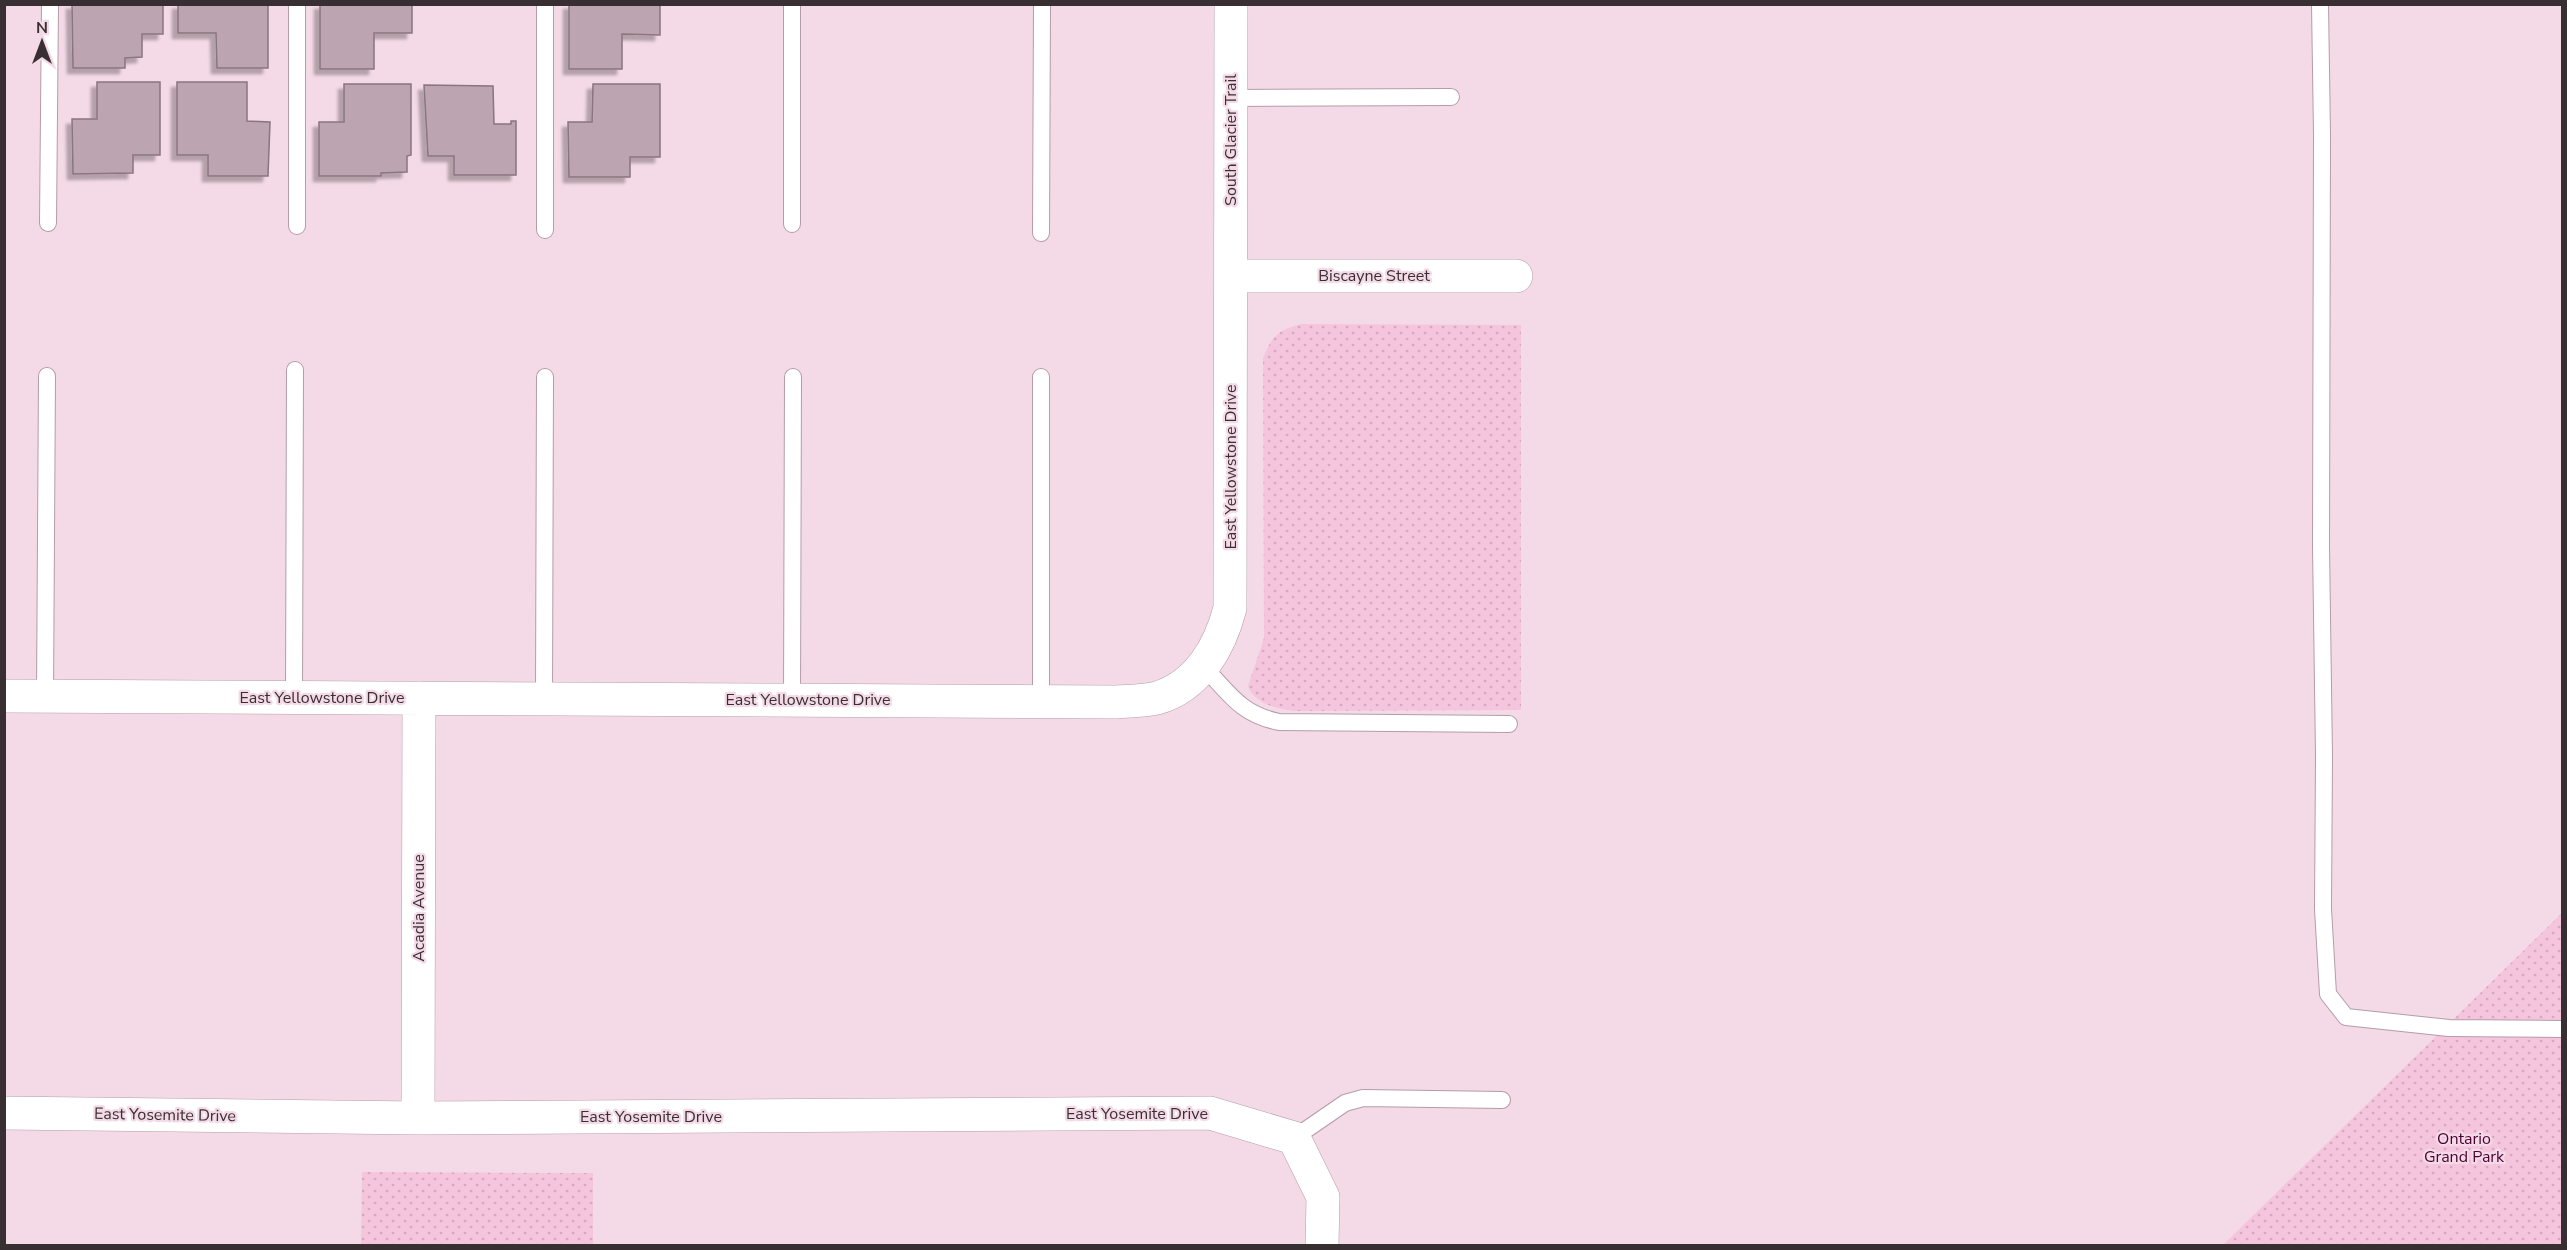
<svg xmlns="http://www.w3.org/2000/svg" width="2567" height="1250" viewBox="0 0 2567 1250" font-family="'Nunito Sans',sans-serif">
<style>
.park{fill:url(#park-dots)}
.building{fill:#bca4b0;stroke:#8b747f;stroke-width:1.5;filter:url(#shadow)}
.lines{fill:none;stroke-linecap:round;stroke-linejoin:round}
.lane-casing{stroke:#b49ca8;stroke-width:18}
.street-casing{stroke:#b49ca8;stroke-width:34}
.lane{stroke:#fff;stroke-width:16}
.street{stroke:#fff;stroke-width:33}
.labels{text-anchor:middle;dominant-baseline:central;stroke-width:4.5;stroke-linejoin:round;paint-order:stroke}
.street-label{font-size:16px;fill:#382f33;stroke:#f4dae7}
.park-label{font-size:16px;fill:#4d0234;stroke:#f4dae7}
</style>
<defs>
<pattern id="park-dots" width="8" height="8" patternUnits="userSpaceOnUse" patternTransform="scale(1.5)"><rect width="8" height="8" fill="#f5c5de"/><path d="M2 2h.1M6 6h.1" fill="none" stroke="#d3aabf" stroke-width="1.8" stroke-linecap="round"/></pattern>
<filter id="shadow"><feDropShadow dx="-5.5" dy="5.5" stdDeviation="1.5" flood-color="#0004"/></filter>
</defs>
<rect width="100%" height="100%" fill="#f4dae7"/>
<path class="park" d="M1301,324L1521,325V710L1293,711C1277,709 1253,703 1248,686L1264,638L1263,358C1272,336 1278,330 1301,324Z
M2562,913V1245H2223Z
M362,1172L593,1173V1245H361Z"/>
<path class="building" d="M72,4H163V34H142V57L125,58V68H73Z
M178,4H268V68H217L216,33H178Z
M320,4H412V33H374V69H320Z
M569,4H660V35L622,34V69H569Z
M97,82H160V155H133V173L73,174L72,119H97Z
M177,82H247V121L270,122L268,176H208V155H177Z
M344,84H411V155L407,156V172L381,173V176H319V122H344Z
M593,84H660V157H630V177H569L568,122H592Z
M424,85L493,86L494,124H511V121H516V175H454V156H428Z"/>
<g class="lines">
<defs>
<path id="lane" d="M297,4V226
M2320,4L2322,135L2321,546L2324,756L2323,909L2328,994L2346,1017L2449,1028L2562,1029
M1231,98L1451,97
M48,223L50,4
M792,224V4
M545,230V4
M1041,233L1042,4
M1203,666C1229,693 1240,714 1279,722L1509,724
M45,696L47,376
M294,697L295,370
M544,699L545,377
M792,700L793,377
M1041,702V377
M1294,1138L1345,1103L1363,1098L1502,1100"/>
<path id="street" d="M1231,276H1516
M4,696L1116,702C1130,701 1144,701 1157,698C1198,686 1220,647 1230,608L1231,4
M4,1113L418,1118L1210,1113L1294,1138L1323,1197L1322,1246
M418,1118L419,698"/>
</defs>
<use href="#lane" class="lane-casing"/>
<use href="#street" class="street-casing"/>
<use href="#lane" class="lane"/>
<use href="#street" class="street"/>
</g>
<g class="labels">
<g class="street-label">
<text transform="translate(1231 140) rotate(-90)">South Glacier Trail</text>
<text x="1374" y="276">Biscayne Street</text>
<text transform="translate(1231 467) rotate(-90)">East Yellowstone Drive</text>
<text x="322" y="698">East Yellowstone Drive</text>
<text x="808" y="700">East Yellowstone Drive</text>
<text transform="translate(419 908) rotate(-90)">Acadia Avenue</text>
<text x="1137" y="1114">East Yosemite Drive</text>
<text transform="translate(165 1115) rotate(1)">East Yosemite Drive</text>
<text x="651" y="1117">East Yosemite Drive</text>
</g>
<g class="park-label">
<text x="2464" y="1139">Ontario<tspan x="2464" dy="18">Grand Park</tspan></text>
</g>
</g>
<rect width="2567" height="1250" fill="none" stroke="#382f33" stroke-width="12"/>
<g transform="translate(42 42)" stroke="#f4dae7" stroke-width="4.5" paint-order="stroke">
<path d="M0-4.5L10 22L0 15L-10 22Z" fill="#382f33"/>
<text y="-9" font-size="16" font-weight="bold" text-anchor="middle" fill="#382f33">N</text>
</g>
</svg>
